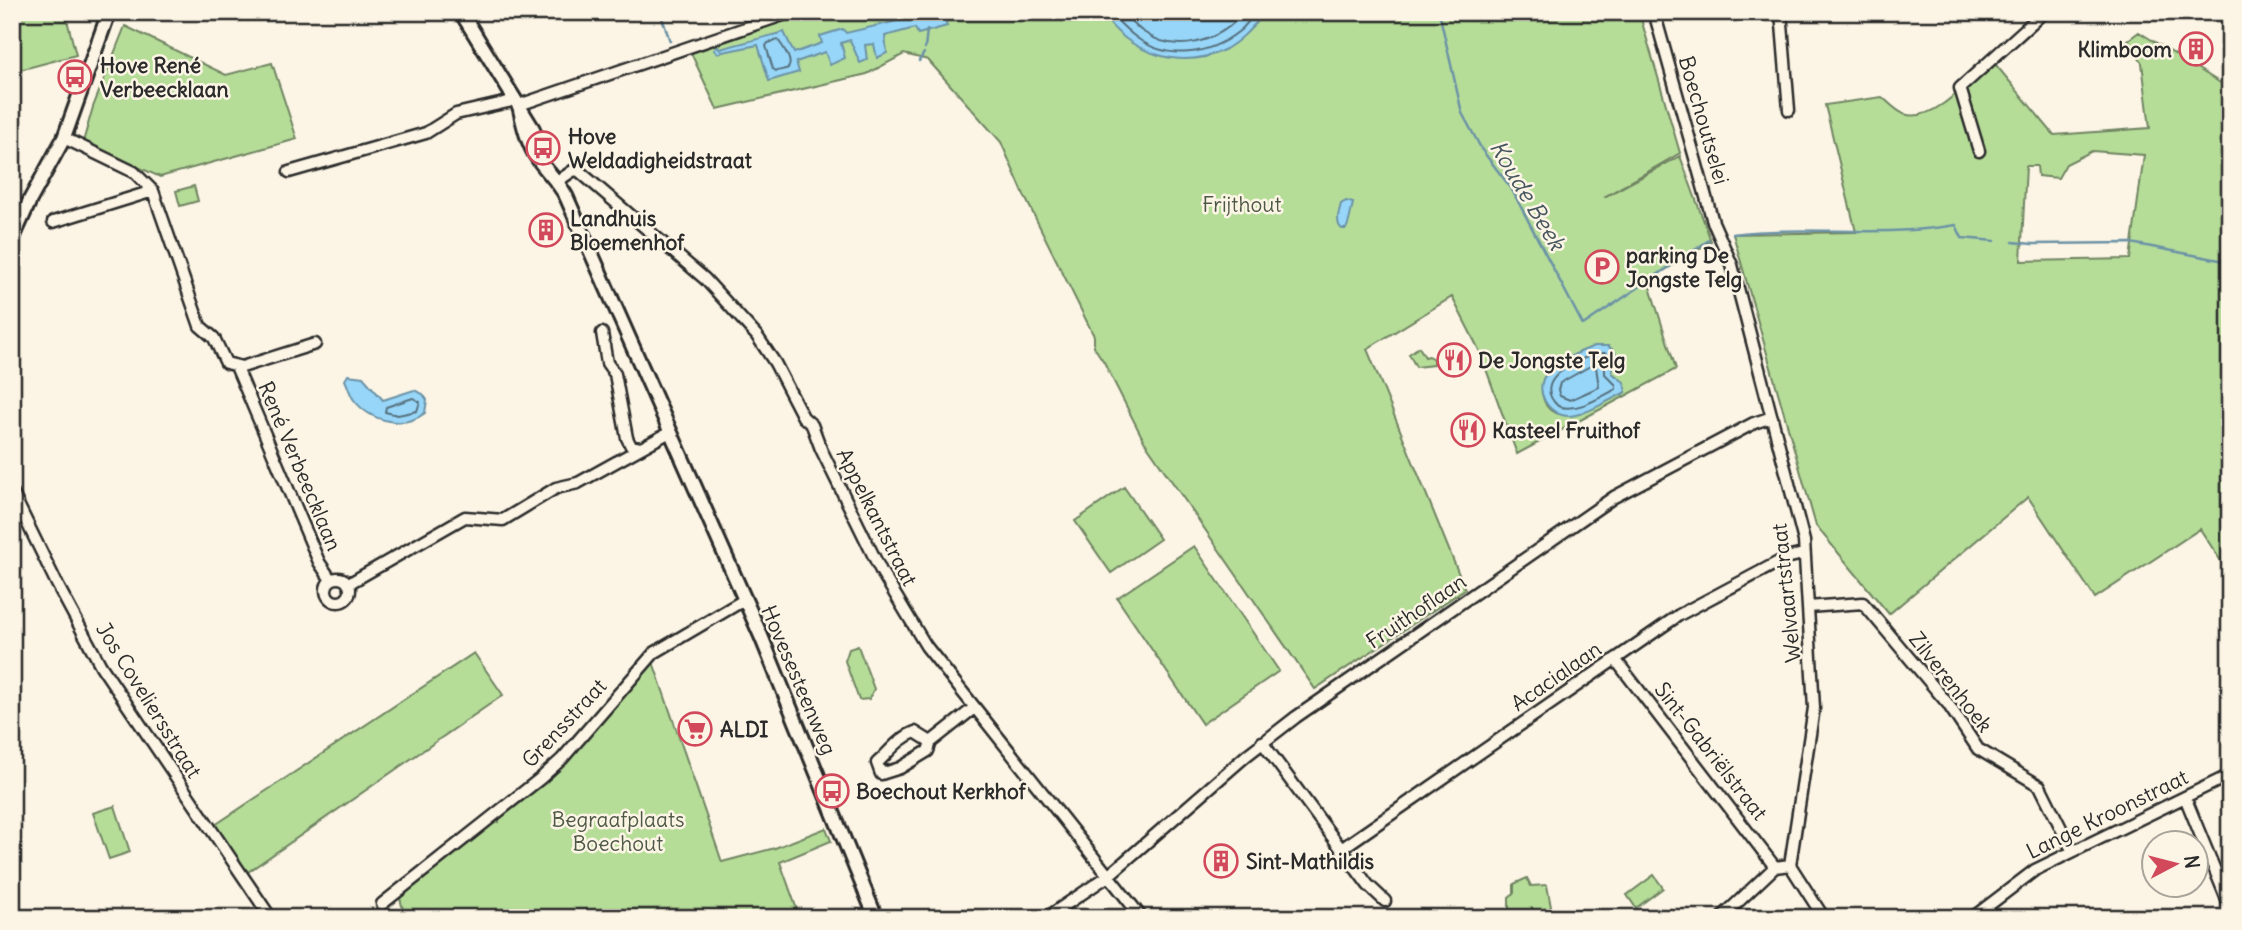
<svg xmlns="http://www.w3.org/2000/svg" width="2242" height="930" viewBox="0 0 2242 930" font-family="Delius,sans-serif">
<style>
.green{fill:#b5dd98;stroke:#708462;stroke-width:2;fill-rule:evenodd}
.water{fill:#97d6f8;stroke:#6c92a6;stroke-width:2}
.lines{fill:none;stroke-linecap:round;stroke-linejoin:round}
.shore{stroke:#566f7d;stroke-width:2}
.stream{stroke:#6c92a6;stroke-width:2.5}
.minor-casing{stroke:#2b2b2b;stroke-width:15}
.tertiary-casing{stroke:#2b2b2b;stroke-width:18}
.minor{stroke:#fcf5e5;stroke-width:10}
.tertiary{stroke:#fcf5e5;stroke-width:12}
.labels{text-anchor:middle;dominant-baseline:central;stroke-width:5;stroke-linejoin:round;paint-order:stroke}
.poi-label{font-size:21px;font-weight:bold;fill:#2b2b2b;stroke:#fcf5e5;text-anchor:start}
.street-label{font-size:21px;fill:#2b2b2b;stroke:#fcf5e5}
.park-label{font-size:21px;fill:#4e5846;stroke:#fcf5e5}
.water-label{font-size:23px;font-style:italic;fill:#46565e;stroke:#fcf5e5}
</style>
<rect width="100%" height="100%" fill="#fcf5e5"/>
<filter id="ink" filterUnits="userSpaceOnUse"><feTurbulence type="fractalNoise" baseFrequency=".0143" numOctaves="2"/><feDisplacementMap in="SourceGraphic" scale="14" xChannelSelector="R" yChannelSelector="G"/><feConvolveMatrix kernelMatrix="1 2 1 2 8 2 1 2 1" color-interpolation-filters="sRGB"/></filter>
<g filter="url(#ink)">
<path class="green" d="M12,12H65L76,55L12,72Z
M810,12H1639L1680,153L1604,197L1680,156L1711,241L1648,281L1676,369L1517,454L1479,350L1452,297L1367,349L1465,589L1315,689L1144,441L1104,362L1094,347V336L1024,195L1001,142L928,60L904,54L867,74L717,109L691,53ZM1595,346H1608L1615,352L1612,373L1620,379L1626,392C1602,403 1541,440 1542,385L1576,354Z
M125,26L226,75L272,63L297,139L160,177L83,142L93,107Z
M2139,32L2227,87L2230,86V575L2200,529L2095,598L2028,497L1889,614L1816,526L1733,234L1856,232L1825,105L1882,97C1888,102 1896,111 1904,114C1934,125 1972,77 1991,59L2054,135L2150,128L2142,63L2128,40ZM2092,151L2144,155L2130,259L2021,261L2026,166H2037L2038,176L2058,178L2066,164Z
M194,186L198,201L180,206L176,191Z
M1419,347L1425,357L1429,356L1433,359V365L1416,367L1409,354Z
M1124,487L1160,539L1111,573L1075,521Z
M1194,546L1279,671L1202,724L1117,598Z
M858,646L874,689L869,699L859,700L845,661L849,649Z
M474,653L503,695L245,874L212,827Z
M652,659L722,862L775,848L826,828L831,841L780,862L800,918H405L400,898L497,819L499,823L498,817L561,766Z
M115,806L130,852L109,859L93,813Z
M1654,875L1663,888L1636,908L1627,895Z
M1527,878L1531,886L1547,885L1553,918H1512L1509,908V897L1514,893V884Z"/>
<path class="water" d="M1101,12H1166C1179,17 1200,19 1213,12H1266C1253,26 1242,40 1226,49C1181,72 1128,53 1101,12Z
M936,17L944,18L947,26L918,34L915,28L885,36L887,53L877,58L874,44L865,45L867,60L860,63L850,40L841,43L845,58L830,65L825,52L796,62L799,72L769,81L758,45L718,53L714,50L717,46L720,49L784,32L794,53L822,43L820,36L843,29L846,33L897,21Z
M1346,201L1353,203C1351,211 1350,222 1346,229H1342C1335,224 1339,211 1341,204Z
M1595,346H1608L1615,352L1617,358L1612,368V373L1624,382L1626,392C1609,400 1588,414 1570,416C1549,417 1532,390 1547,373C1559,360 1579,352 1595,346Z
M348,375L363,377L383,400L414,390L423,394L427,400L425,413C403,430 370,421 354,400C350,395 348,386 345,380Z"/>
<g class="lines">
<path class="shore" d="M1109,12C1118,21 1127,31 1137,38C1168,61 1209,55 1238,32C1245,27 1250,19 1256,12
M1122,12C1129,18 1135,26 1142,31C1176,56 1219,42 1244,12
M778,40C782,45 794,62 788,68C787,69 777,71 776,71L773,69L766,46L768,43Z
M1596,353H1605L1609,356L1605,367V374L1616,385V389C1599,398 1576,413 1558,406C1530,380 1577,361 1596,353Z
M1592,365L1596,367L1599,387L1570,400L1560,396L1558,390L1560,383Z
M413,398L420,402L417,411L398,415L385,412L386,407Z"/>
<path class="stream" d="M660,12L670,41
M1439,12L1462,113L1482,150L1511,188L1583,325L1709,240
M968,18L978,12
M925,48L927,30
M919,61L924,53
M1733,234C1807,225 1882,238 1956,225L1962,238L1995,241
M2013,242L2032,244L2131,243L2230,262"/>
<defs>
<path id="minor" d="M1654,12L1713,222L1732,265L1804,541L1814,708L1790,865
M1781,12L1789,110
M519,105L792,12
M64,138L134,172L153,191L200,326L214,338L226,363L242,367L315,344
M1979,151L1960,88L2044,12
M289,172L426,133L456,114L508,102L514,98
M558,181L574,170L579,171L705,279L757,336L775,363L803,417L812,425L821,449L881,571L926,646L1142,918
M53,222L153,191
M602,333L607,363L615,374L627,438L631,446L640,448
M236,366L319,562L331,580
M12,492L58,586L101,666L271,918
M326 590a12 12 0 1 1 24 0a12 12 0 1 1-24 0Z
M348,584L465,517L503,520L556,488L578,483L670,432
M1808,607L1863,603L1948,704L1978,749L2040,786L2072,850
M1615,659L1775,867
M931,742L915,732C899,738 890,751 877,763L881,774L900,768L928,751L931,742L974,708
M1262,742L1368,885L1385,901
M2185,797L2230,907
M1341,849L1679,615L1786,558L1803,554
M1790,865L1824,918
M382,904L541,778L562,759L654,653L744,600
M1046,918L1108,876L1247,755L1296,717L1614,497L1754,423L1772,417
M1721,918L1775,867L1790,865
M1972,918L2035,870L2230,775"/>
<path id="tertiary" d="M461,12L533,129L539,144
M519,105C523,123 527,143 538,159C548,173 557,180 566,196L761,636L876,918
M12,240L30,200L64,138L109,12"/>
</defs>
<use href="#minor" class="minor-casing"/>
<use href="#tertiary" class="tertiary-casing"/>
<use href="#minor" class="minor"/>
<use href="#tertiary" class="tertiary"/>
</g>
</g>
<defs>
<symbol id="building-ring" viewBox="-11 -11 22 22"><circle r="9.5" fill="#fcf5e5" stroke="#d1495b" stroke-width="1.5"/><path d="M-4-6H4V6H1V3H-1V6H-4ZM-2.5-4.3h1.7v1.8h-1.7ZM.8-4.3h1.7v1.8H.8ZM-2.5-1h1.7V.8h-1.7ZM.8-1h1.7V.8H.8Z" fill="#d1495b"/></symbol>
<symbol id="bus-ring" viewBox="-11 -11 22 22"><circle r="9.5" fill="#fcf5e5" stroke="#d1495b" stroke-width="1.5"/><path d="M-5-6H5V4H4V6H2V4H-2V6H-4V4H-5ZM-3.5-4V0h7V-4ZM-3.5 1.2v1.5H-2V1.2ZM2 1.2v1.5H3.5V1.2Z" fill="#d1495b"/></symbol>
<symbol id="parking-ring" viewBox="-11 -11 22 22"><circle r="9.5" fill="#fcf5e5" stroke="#d1495b" stroke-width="1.5"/><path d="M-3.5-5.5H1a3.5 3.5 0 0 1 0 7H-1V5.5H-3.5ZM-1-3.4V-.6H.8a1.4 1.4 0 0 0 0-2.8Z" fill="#d1495b"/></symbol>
<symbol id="restaurant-ring" viewBox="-11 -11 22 22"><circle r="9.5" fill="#fcf5e5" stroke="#d1495b" stroke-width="1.5"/><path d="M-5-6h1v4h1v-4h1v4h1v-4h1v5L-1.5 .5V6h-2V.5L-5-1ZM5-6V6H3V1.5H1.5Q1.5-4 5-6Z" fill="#d1495b"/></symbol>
<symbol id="supermarket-ring" viewBox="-11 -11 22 22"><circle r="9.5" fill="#fcf5e5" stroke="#d1495b" stroke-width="1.5"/><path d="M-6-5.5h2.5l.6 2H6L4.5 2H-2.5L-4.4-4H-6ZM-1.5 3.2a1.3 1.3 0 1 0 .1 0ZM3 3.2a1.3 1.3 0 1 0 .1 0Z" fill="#d1495b"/></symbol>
</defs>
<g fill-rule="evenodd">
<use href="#building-ring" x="2177" y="30" width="38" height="38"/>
<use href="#bus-ring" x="56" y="58" width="38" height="38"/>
<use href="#bus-ring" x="524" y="129" width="38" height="38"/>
<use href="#building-ring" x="527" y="211" width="38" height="38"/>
<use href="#parking-ring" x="1583" y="248" width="38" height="38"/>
<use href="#restaurant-ring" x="1435" y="341" width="38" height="38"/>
<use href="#restaurant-ring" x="1449" y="411" width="38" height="38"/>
<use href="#supermarket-ring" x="676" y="710" width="38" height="38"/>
<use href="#bus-ring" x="813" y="772" width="38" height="38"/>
<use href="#building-ring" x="1202" y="842" width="38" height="38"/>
</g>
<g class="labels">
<g class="poi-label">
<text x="2172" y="49" text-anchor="end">Klimboom</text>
<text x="100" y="65">Hove René<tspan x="100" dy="24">Verbeecklaan</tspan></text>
<text x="568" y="136">Hove<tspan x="568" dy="24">Weldadigheidstraat</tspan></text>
<text x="570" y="218">Landhuis<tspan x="570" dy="24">Bloemenhof</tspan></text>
<text x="1626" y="255">parking De<tspan x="1626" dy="24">Jongste Telg</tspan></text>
<text x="1478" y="360">De Jongste Telg</text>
<text x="1492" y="430">Kasteel Fruithof</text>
<text x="720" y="729">ALDI</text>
<text x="856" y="791">Boechout Kerkhof</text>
<text x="1246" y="861">Sint-Mathildis</text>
</g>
<g class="street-label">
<text transform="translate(1704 120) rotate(74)">Boechoutselei</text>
<text transform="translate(300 466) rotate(67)">René Verbeecklaan</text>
<text transform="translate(877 517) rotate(63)">Appelkantstraat</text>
<text transform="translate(1786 593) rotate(-96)">Welvaartstraat</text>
<text transform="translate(1416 611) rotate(-34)">Fruithoflaan</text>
<text transform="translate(1556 676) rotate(-35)">Acacialaan</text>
<text transform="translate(799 680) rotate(67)">Hovesesteenweg</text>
<text transform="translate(1951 682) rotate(52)">Zilverenhoek</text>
<text transform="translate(149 700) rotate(58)">Jos Coveliersstraat</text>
<text transform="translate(564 723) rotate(-47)">Grensstraat</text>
<text transform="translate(1711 751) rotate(52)">Sint-Gabriëlstraat</text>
<text transform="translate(2107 814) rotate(-26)">Lange Kroonstraat</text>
</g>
<g class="park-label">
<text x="1242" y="204">Frijthout</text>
<text x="618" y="819">Begraafplaats<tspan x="618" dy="24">Boechout</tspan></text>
</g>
<g class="water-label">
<text transform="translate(1528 195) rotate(59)">Koude Beek</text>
</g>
</g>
<rect width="2242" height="930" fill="none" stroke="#fcf5e5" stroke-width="42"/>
<rect x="21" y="21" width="2200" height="888" fill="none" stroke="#2b2b2b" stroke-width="2.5" filter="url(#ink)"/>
<g transform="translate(2175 864) rotate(83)"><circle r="33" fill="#fcf5e5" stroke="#a8a49b" stroke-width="2"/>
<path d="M0-5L12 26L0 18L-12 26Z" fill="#d1495b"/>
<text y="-10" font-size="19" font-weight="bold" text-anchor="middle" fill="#2b2b2b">N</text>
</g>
</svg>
